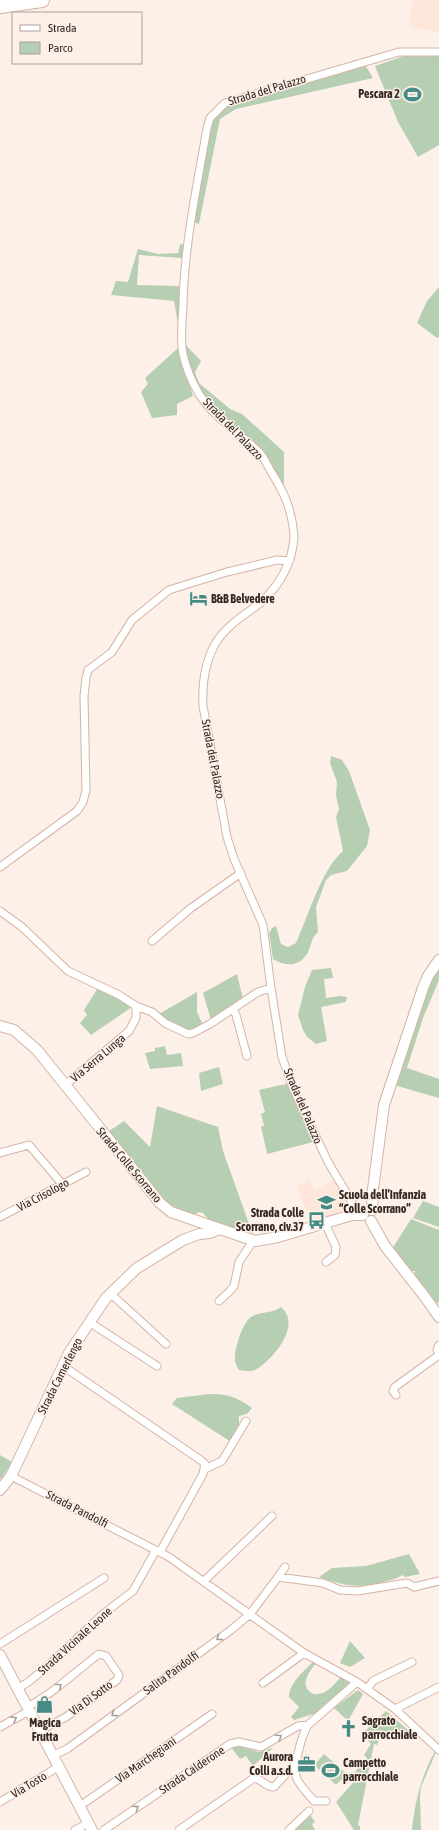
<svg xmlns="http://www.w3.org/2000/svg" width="439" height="1830" viewBox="0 0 439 1830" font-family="'Asap Condensed',sans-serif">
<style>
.built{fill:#ffe6da}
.green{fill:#b6cfb2}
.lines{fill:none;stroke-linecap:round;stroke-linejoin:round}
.street-casing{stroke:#d4b4a4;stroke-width:9}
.secondary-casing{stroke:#d4b4a4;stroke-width:12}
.highway-casing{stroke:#d4b4a4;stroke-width:16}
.street{stroke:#fff;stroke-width:7}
.secondary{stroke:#fff;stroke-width:10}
.highway{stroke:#fff;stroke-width:14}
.oneway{stroke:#a49e9c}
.labels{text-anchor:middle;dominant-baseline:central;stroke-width:3;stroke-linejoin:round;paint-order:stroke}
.street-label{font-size:12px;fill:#342822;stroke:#fdf0e9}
.poi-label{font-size:12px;font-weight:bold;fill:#342822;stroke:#fdf0e9;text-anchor:start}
</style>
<rect width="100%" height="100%" fill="#fdf0e9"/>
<path class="built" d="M413,0H439V32L409,27Z
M309,1179L315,1190L335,1180L351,1205L347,1212L325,1218L323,1214L316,1217L317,1220L311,1222L296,1186Z"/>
<path class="green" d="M439,54V145L418,157L398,122L375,66L404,56Z
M364,63L373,78L236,109L220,119L199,224L193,222L211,125L215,115L224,106Z
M180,244L184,245L182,258L139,255L137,285L179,286L180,335L174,301L111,295L116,281L128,282L138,249L158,254L178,253Z
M439,287V337L437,338L417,323L427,301Z
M183,342L201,361L195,372L199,383L230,409L242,414L284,452V492L261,454L225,423L194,383Z
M178,348L193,396L177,404V415L152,418L141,392L148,384L145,378Z
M331,756L342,760L349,771L370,830L367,846L347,871L331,875L326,880L316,907L318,932C311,938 312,944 308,952C300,967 286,967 273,959L269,933L272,928L276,926L281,944L288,947L296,943C308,917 321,870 343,851L336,817L339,809L336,795L337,782L330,763Z
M439,966V980L423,1018L407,1068L439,1079V1098L394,1085L427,986Z
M331,968L333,978L324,979L326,998L340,996L347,997L346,1002L321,1007L327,1041L316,1044L307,1037L303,1030L298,1015L305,987L312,970Z
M237,974L243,999L211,1020L203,993Z
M98,988L114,995L132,1007L91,1035L80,1023L87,1015L84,1010Z
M197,992V1012L203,1025L187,1030L168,1021L159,1014Z
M165,1046L167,1055L181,1053L183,1066L150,1069L145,1053L155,1051V1048Z
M219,1067L223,1084L201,1091L199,1073Z
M290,1083L317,1141L267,1154L261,1126H264L261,1114L265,1112L259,1090Z
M157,1106L218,1127L223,1151L253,1235L249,1231L245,1233L210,1221L203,1213L199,1212L194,1215L171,1205L157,1192L106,1133L124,1121L150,1147Z
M423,1201L439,1207V1227L413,1218Z
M411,1219L439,1230V1301L437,1304L414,1274L415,1271H410L392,1249Z
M281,1307C302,1325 274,1358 257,1369C251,1372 245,1371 239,1370C237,1367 236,1364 235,1361C234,1350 242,1323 251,1317C260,1311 272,1314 281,1307Z
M209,1394C228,1394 237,1397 252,1408L247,1414L239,1416V1428L231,1442L172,1404L177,1398Z
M0,1455L12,1462L1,1479H0Z
M409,1554L420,1574L405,1577L403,1575C399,1577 395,1579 391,1580C362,1589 347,1587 319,1577L332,1568L366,1566Z
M350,1641L365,1658L350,1667L340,1663Z
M314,1661L317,1662C311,1669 300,1683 309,1691C311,1693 315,1695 318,1694C327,1694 335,1683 341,1677L350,1683L317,1713L294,1720L291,1717L299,1707L289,1697C289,1683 305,1670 314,1661Z
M358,1690L363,1694L348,1721L334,1708Z
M386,1711L409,1731L408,1737L385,1732L381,1736L377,1745L374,1744L358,1825L360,1826V1830H354L336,1802L358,1777L355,1772L367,1758L364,1755L371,1744L362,1734Z
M239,1746L259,1752L273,1748L253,1766L246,1756L240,1759L231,1747Z
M435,1751L436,1752L421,1787L420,1797L421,1830H412C415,1801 421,1777 435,1751Z
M324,1754L347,1774L336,1785L314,1765Z
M309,1813L315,1822L312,1824L315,1830H291Z"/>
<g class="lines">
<defs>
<path id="street" d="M0,867L77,811L83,802L86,790L84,696L86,678L88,670L112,652L132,620L169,590L227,572L277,560L289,561
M0,911L22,927L68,971L119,995L136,1006L152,1012L165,1023L188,1034L193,1033L210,1024L258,992L271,988
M152,941L191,908L241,873
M233,1009L236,1015L247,1056
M64,1086L129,1031L136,1018V1006
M0,1153L29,1145L63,1185
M364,1212L353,1204L328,1162L293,1088L282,1057L271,988L263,925L234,859L227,837L203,706C202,685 204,665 214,646C223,628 243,616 259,604C273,592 284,576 290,559C292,551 294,544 294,536C292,509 284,492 270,470C267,464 264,458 260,453C240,433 214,418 199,394C192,382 186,368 183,354C180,339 182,322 183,306C184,245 197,187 207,128L210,118L225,103L399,52H439
M0,1217L86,1172
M325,1223L336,1247L335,1255L326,1262
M111,1294L166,1344
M219,1301L230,1291L234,1286L239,1262L253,1241
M89,1322L157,1366
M439,1345L437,1350L439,1353
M63,1366L202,1461L205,1464L203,1474L160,1552
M396,1395L393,1391L395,1387L439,1355
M205,1469L222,1461L246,1421
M11,1476L169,1557L304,1653L357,1682L395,1709L439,1750
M278,1577L285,1567
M204,1581L272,1516
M0,1644L104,1578
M263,1683L304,1653
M17,1689L27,1683L48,1666L103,1614L133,1591L156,1550
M367,1689L373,1681L412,1662
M27,1707C54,1693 75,1672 99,1654L106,1656L119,1675L117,1680L66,1717L39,1731
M395,1709L439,1687
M0,1727L29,1711
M52,1756L67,1749L231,1630L250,1614L278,1577L323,1583L340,1590L357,1591L407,1583L414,1587L439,1581
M326,1801H314C308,1794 301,1787 297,1779C292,1769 302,1734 308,1725L357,1682
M0,1802L58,1767
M80,1806L212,1714
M75,1830L89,1823
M104,1830L230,1744L239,1742L261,1747L298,1726L308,1725
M179,1830L254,1778C262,1779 265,1787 274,1787L296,1763
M289,1830L309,1811"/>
<path id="secondary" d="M0,1026L14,1030L37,1050L160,1203L171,1212L255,1241L278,1237L352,1215H363
M372,1210L373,1189L384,1105L423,988L428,976L439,960
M371,1221L385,1246L425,1297L439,1317
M0,1490L11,1476L69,1353L106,1298L137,1268L183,1240L199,1234L209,1233L220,1229
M0,1655L92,1830"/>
<path id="highway" d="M0,6L42,0"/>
</defs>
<use href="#street" class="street-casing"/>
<use href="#secondary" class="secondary-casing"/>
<use href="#highway" class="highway-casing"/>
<use href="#street" class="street"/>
<use href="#secondary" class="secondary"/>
<use href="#highway" class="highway"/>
</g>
<defs><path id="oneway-chevron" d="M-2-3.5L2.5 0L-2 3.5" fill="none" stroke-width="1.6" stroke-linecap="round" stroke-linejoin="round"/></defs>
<g class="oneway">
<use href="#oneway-chevron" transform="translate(219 1638) rotate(144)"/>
<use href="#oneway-chevron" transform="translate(59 1686) rotate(-39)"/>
<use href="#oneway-chevron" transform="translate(114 1714) rotate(144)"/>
<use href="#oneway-chevron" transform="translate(14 1719) rotate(-29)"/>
<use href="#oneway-chevron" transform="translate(279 1737) rotate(-35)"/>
<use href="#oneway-chevron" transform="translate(136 1808) rotate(-34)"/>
</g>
<defs>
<symbol id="stadium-bare" viewBox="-9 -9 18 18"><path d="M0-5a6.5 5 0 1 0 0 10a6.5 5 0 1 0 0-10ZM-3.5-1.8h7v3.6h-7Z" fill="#458c84" stroke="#fdf0e9" stroke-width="2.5" paint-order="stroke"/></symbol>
<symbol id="hotel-bare" viewBox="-9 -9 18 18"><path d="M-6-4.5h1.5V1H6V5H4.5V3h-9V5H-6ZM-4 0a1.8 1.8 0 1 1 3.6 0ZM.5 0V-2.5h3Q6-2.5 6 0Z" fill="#458c84" stroke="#fdf0e9" stroke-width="2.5" paint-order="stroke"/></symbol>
<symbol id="school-bare" viewBox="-9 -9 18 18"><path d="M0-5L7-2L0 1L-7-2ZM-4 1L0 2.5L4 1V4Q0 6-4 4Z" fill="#458c84" stroke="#fdf0e9" stroke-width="2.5" paint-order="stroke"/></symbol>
<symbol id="bus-bare" viewBox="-9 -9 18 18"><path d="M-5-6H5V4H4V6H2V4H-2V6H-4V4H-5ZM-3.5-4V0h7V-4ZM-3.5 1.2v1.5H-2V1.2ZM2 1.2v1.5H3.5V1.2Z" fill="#458c84" stroke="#fdf0e9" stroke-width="2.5" paint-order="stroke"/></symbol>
<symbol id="shop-bare" viewBox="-9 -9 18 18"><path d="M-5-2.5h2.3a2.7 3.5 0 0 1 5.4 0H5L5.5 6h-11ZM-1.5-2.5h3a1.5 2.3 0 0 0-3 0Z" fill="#458c84" stroke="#fdf0e9" stroke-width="2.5" paint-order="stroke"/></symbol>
<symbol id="church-bare" viewBox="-9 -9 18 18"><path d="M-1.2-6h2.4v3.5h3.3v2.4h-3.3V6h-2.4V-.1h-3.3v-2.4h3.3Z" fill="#458c84" stroke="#fdf0e9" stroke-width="2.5" paint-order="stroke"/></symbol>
<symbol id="office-bare" viewBox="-9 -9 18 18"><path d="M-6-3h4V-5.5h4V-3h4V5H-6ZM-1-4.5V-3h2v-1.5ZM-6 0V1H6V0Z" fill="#458c84" stroke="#fdf0e9" stroke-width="2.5" paint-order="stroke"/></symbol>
</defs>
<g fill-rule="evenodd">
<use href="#stadium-bare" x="400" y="82" width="25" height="25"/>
<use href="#hotel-bare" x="186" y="586" width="25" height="25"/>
<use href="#school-bare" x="314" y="1190" width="25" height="25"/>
<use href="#bus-bare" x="304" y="1208" width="25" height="25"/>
<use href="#shop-bare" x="32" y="1692" width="25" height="25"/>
<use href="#church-bare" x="336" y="1716" width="25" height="25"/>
<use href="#office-bare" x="294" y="1752" width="25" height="25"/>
<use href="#stadium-bare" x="318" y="1758" width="25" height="25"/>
</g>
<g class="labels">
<g class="street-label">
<text transform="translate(267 90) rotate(-17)">Strada del Palazzo</text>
<text transform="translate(233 429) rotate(46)">Strada del Palazzo</text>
<text transform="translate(213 759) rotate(79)">Strada del Palazzo</text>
<text transform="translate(98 1058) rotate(-40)">Via Serra Lunga</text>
<text transform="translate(303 1106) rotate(67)">Strada del Palazzo</text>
<text transform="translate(129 1165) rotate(50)">Strada Colle Scorrano</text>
<text transform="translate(43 1195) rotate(-28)">Via Crisologo</text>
<text transform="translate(60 1376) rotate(-63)">Strada Camerlengo</text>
<text transform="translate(77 1509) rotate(27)">Strada Pandolfi</text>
<text transform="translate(75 1641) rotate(-42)">Strada Vicinale Leone</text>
<text transform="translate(171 1673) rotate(-36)">Salita Pandolfi</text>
<text transform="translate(91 1698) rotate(-36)">Via Di Sotto</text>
<text transform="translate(146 1760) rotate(-35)">Via Marchegiani</text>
<text transform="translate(192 1770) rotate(-34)">Strada Calderone</text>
<text transform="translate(29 1785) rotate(-31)">Via Tosto</text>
</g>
<g class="poi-label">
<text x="400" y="94" text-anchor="end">Pescara 2</text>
<text x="211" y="599">B&amp;B Belvedere</text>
<text x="339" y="1195">Scuola dell’Infanzia<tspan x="339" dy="14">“Colle Scorrano”</tspan></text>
<text x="304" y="1213" text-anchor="end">Strada Colle<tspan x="304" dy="14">Scorrano, civ.37</tspan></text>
<text x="362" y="1721">Sagrato<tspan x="362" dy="14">parrocchiale</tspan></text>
<text x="45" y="1723" text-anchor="middle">Magica<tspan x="45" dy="14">Frutta</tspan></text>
<text x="293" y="1757" text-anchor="end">Aurora<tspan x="293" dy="14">Colli a.s.d.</tspan></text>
<text x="343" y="1763">Campetto<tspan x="343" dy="14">parrocchiale</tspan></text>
</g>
</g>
<rect x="12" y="12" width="130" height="52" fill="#fdf0e9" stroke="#ada099"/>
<rect x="20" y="25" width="20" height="6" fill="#ffffff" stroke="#ada099"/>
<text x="48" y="32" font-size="12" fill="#342822">Strada</text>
<rect x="20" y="42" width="20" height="12" fill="#b6cfb2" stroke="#ada099"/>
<text x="48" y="52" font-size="12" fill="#342822">Parco</text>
</svg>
